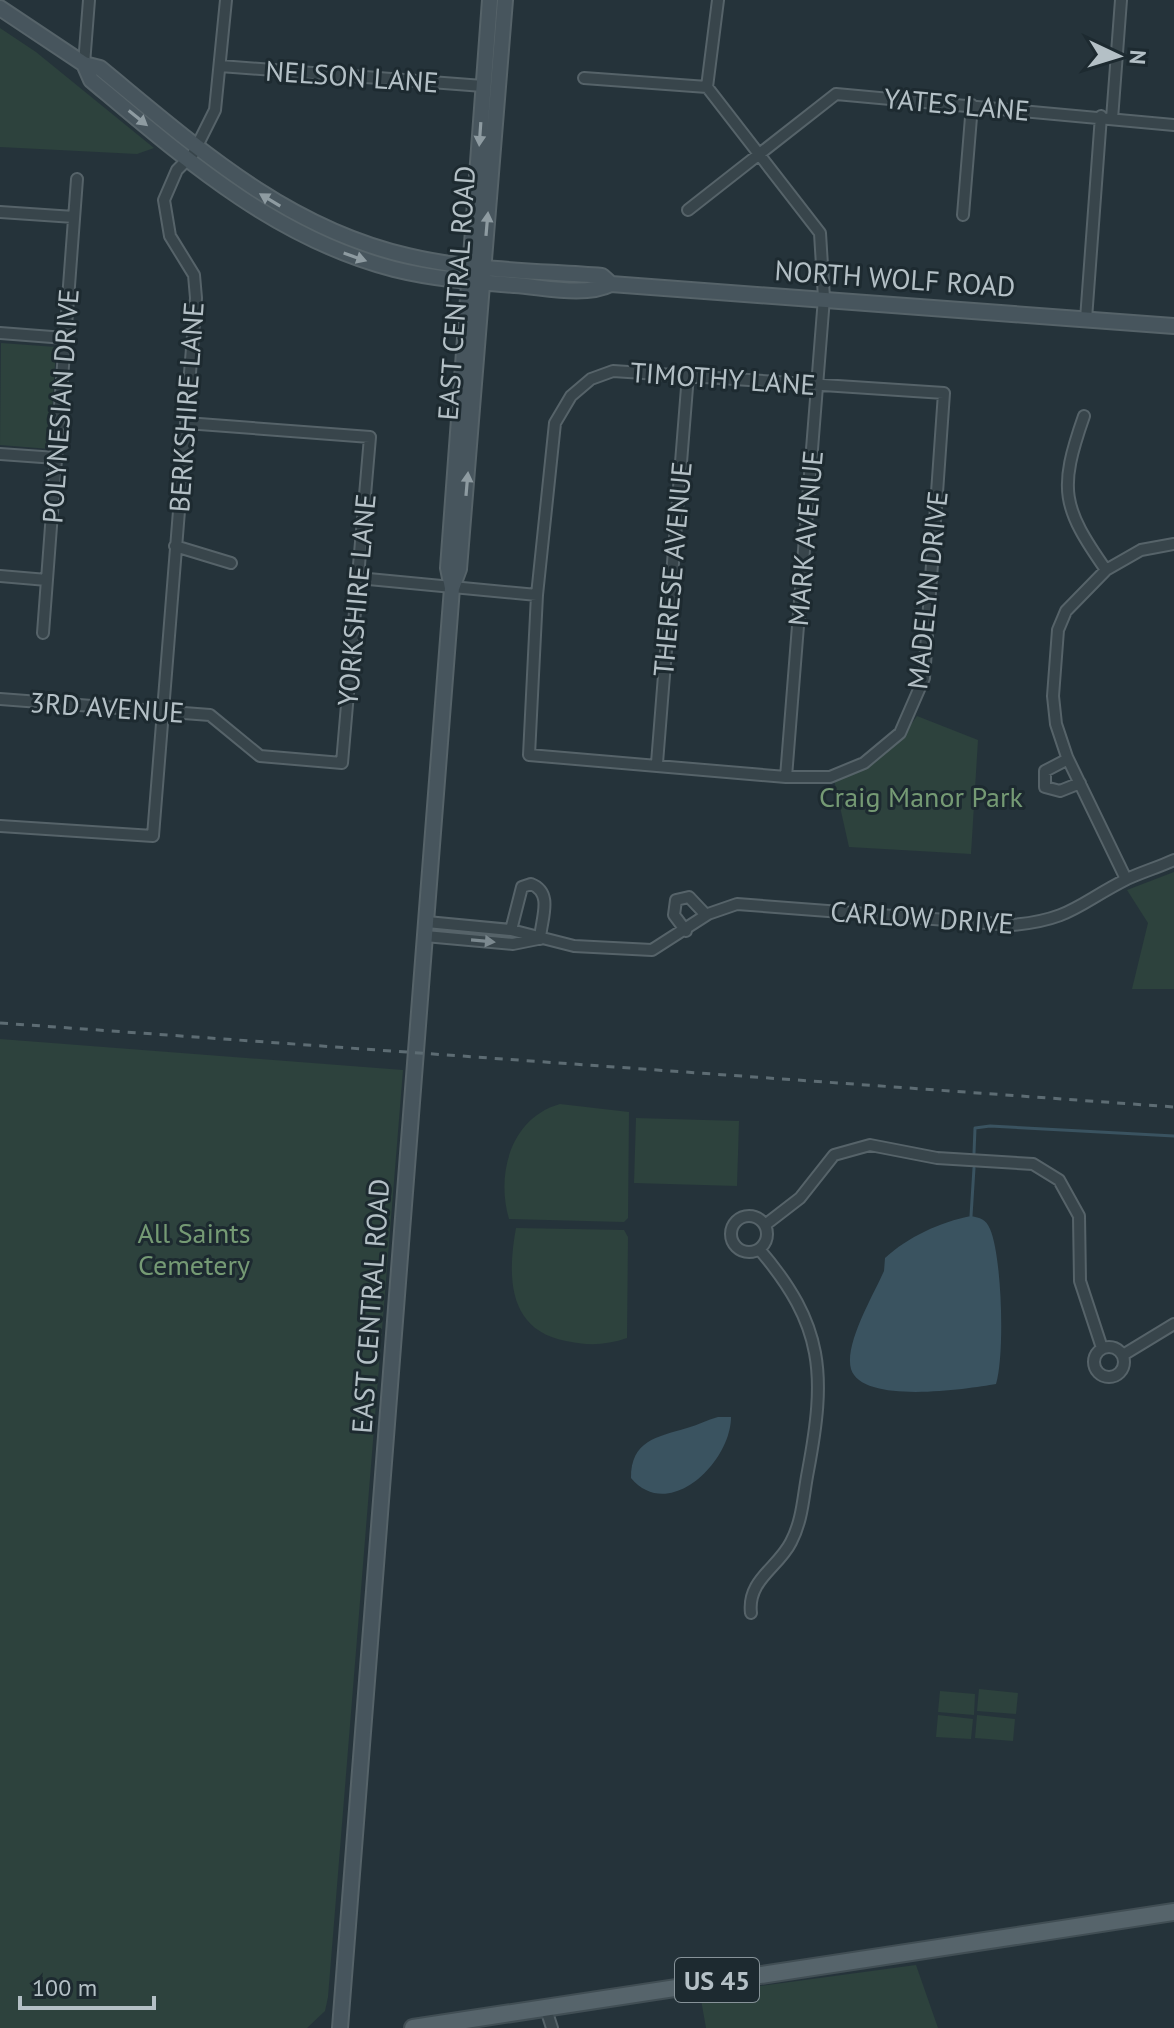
<svg xmlns="http://www.w3.org/2000/svg" width="1174" height="2028" viewBox="0 0 1174 2028" font-family="'PT Sans',sans-serif">
<style>
.green{fill:#2d423d}
.water{fill:#3a5360}
.lines{fill:none;stroke-linecap:round;stroke-linejoin:round}
.stream{stroke:#3a5360;stroke-width:3}
.street-casing{stroke:#566369;stroke-width:14}
.secondary-casing{stroke:#566369;stroke-width:18}
.primary-casing{stroke:#414e54;stroke-width:20}
.street{stroke:#38454b;stroke-width:10}
.secondary{stroke:#47555d;stroke-width:14}
.primary{stroke:#56646b;stroke-width:16}
.rail{stroke:#5d6c73;stroke-width:3;stroke-dasharray:8 8;stroke-linecap:butt}
.oneway{fill:#8e9ba1}
.oneway2{fill:#7c898f}
.labels{text-anchor:middle;dominant-baseline:central;stroke-width:6;stroke-linejoin:round;paint-order:stroke}
.shield{fill:#1d2a30;stroke:#879399;stroke-width:2}
.shield-label{font-size:26px;font-weight:bold;fill:#b4c0c6}
.street-label{font-size:28px;fill:#b4c0c6;stroke:#1d2a30}
.park-label{font-size:28px;fill:#759a74;stroke:#1d2a30}
</style>
<rect width="100%" height="100%" fill="#25333a"/>
<path class="green" d="M0,28L36,52L154,148L137,154L0,147Z
M1,343L56,347L50,449L0,445Z
M917,716L978,740L971,854L849,847L834,780C871,767 895,749 917,716Z
M1174,872V989H1132L1148,923L1127,890Z
M0,1039L403,1070L328,1997L325,2011L307,2028H0Z
M560,1104L629,1112L628,1218L624,1222L509,1219C496,1175 510,1118 560,1104Z
M636,1118L739,1121L737,1186L634,1183Z
M516,1228L624,1230L628,1237L627,1338C607,1345 588,1346 566,1341C508,1330 507,1277 516,1228Z
M979,1689L1018,1693L1016,1714L977,1711Z
M940,1691L975,1694L974,1715L938,1712Z
M938,1715L973,1719L971,1739L936,1737Z
M977,1715L1015,1719L1013,1741L975,1738Z
M916,1965L938,2028H706L700,1994Z"/>
<path class="water" d="M971,1216C980,1218 986,1219 990,1229C1002,1256 1005,1355 996,1384C967,1389 862,1405 851,1369C844,1344 874,1294 884,1271L885,1258C908,1237 940,1222 971,1216Z
M718,1417H731C731,1462 669,1523 631,1478C631,1441 656,1437 687,1428C698,1425 707,1420 718,1417Z"/>
<g class="lines">
<path class="stream" d="M974,1153L975,1128L990,1126L1174,1136
M971,1216L974,1168"/>
<defs>
<path id="street" d="M718,0L707,87L820,233L824,298L786,777
M84,64L89,0
M220,66L483,86
M584,78L707,87
M1112,119L1121,0
M688,210L836,94L1174,125
M0,212L74,217
M963,215L972,105
M1086,319L1101,116
M0,333L65,338
M613,371L944,393L924,678L900,733L864,763L830,777H786L529,755L537,595L555,423L571,396L591,379Z
M1084,416C1058,490 1062,507 1106,570
M0,454L56,458
M175,546L231,563
M0,576L47,580
M358,578L537,595
M43,633L77,179
M0,699L210,715L260,756L342,763L370,437L186,423
M1068,759L1045,771V787L1060,791L1080,783
M657,763L688,375
M0,826L153,836L196,298L194,275L170,236L164,200L177,170L193,154L215,110L226,0
M1126,879L1067,757L1056,724L1053,696L1058,630L1066,611L1106,570L1141,550L1174,544
M427,922L511,930L574,946L652,950L708,914L737,904L1012,925C1071,920 1079,903 1127,879C1142,872 1159,867 1174,860
M511,930L522,887L531,884C554,893 541,919 540,939
M686,931L674,915L676,900L689,897L706,915
M425,936L513,944L538,939
M731 1234a18 18 0 1 1 36 0a18 18 0 1 1-36 0Z
M765,1225L800,1198L834,1155L870,1145L937,1158L1033,1164L1059,1180L1079,1216L1080,1281L1102,1348
M1094 1362a15 15 0 1 1 30 0a15 15 0 1 1-30 0Z
M1123,1355L1174,1324
M751,1613C747,1580 778,1568 791,1542C803,1519 803,1496 808,1471C826,1375 825,1326 759,1249
M545,2006L552,2028"/>
<path id="secondary" d="M0,8L84,64L100,68C195,146 285,228 408,256C471,271 538,271 602,276L611,284
M84,64L91,80C184,158 274,238 394,269C434,279 475,282 515,285C544,287 585,297 611,284L1174,326
M452,588L448,568L490,0
M340,2028L452,588L459,569L505,0"/>
<path id="primary" d="M413,2028L1174,1912"/>
</defs>
<use href="#street" class="street-casing"/>
<use href="#secondary" class="secondary-casing"/>
<use href="#primary" class="primary-casing"/>
<use href="#street" class="street"/>
<use href="#secondary" class="secondary"/>
<use href="#primary" class="primary"/>
<path class="rail" d="M0,1023L1174,1107"/>
</g>
<defs><path id="oneway-solid" d="M-6-.8H1V-3.2L6.5 0L1 3.2V.8H-6Z" transform="scale(2)"/></defs>
<g class="oneway">
<use href="#oneway-solid" transform="translate(138 118) rotate(39)"/>
<use href="#oneway-solid" transform="translate(480 134) rotate(94)"/>
<use href="#oneway-solid" transform="translate(270 200) rotate(-149)"/>
<use href="#oneway-solid" transform="translate(487 224) rotate(-85)"/>
<use href="#oneway-solid" transform="translate(355 257) rotate(19)"/>
<use href="#oneway-solid" transform="translate(467 484) rotate(-85)"/>
</g>
<use class="oneway2" href="#oneway-solid" transform="translate(483 941) rotate(5)"/>
<g class="labels">
<rect class="shield" x="675" y="1958" width="84" height="44" rx="6"/>
<g class="shield-label">
<text x="717" y="1980">US 45</text>
</g>
<g class="street-label">
<text transform="translate(352 76) rotate(4)">NELSON LANE</text>
<text transform="translate(957 104) rotate(5)">YATES LANE</text>
<text transform="translate(895 278) rotate(4)">NORTH WOLF ROAD</text>
<text transform="translate(456 293) rotate(-86)">EAST CENTRAL ROAD</text>
<text transform="translate(723 378) rotate(4)">TIMOTHY LANE</text>
<text transform="translate(60 406) rotate(-86)">POLYNESIAN DRIVE</text>
<text transform="translate(186 407) rotate(-86)">BERKSHIRE LANE</text>
<text transform="translate(805 538) rotate(-85)">MARK AVENUE</text>
<text transform="translate(672 569) rotate(-85)">THERESE AVENUE</text>
<text transform="translate(927 590) rotate(-84)">MADELYN DRIVE</text>
<text transform="translate(356 600) rotate(-85)">YORKSHIRE LANE</text>
<text transform="translate(107 707) rotate(4)">3RD AVENUE</text>
<text transform="translate(922 917) rotate(4)">CARLOW DRIVE</text>
<text transform="translate(370 1306) rotate(-86)">EAST CENTRAL ROAD</text>
</g>
<g class="park-label">
<text x="921" y="796">Craig Manor Park</text>
<text x="194" y="1232">All Saints<tspan x="194" dy="32">Cemetery</tspan></text>
</g>
</g>
<g transform="translate(1118 56) rotate(94)" stroke="#1d2a30" stroke-width="6" paint-order="stroke">
<path d="M0-6L14 30L0 20L-14 30Z" fill="#b4c0c6"/>
<text y="-12" font-size="22" font-weight="bold" text-anchor="middle" fill="#b4c0c6">N</text>
</g>
<path d="M20 1996v12h134v-12" fill="none" stroke="#b4c0c6" stroke-width="4"/>
<text x="32" y="1996" font-size="24" fill="#b4c0c6" stroke="#1d2a30" stroke-width="6" paint-order="stroke">100 m</text>
</svg>
